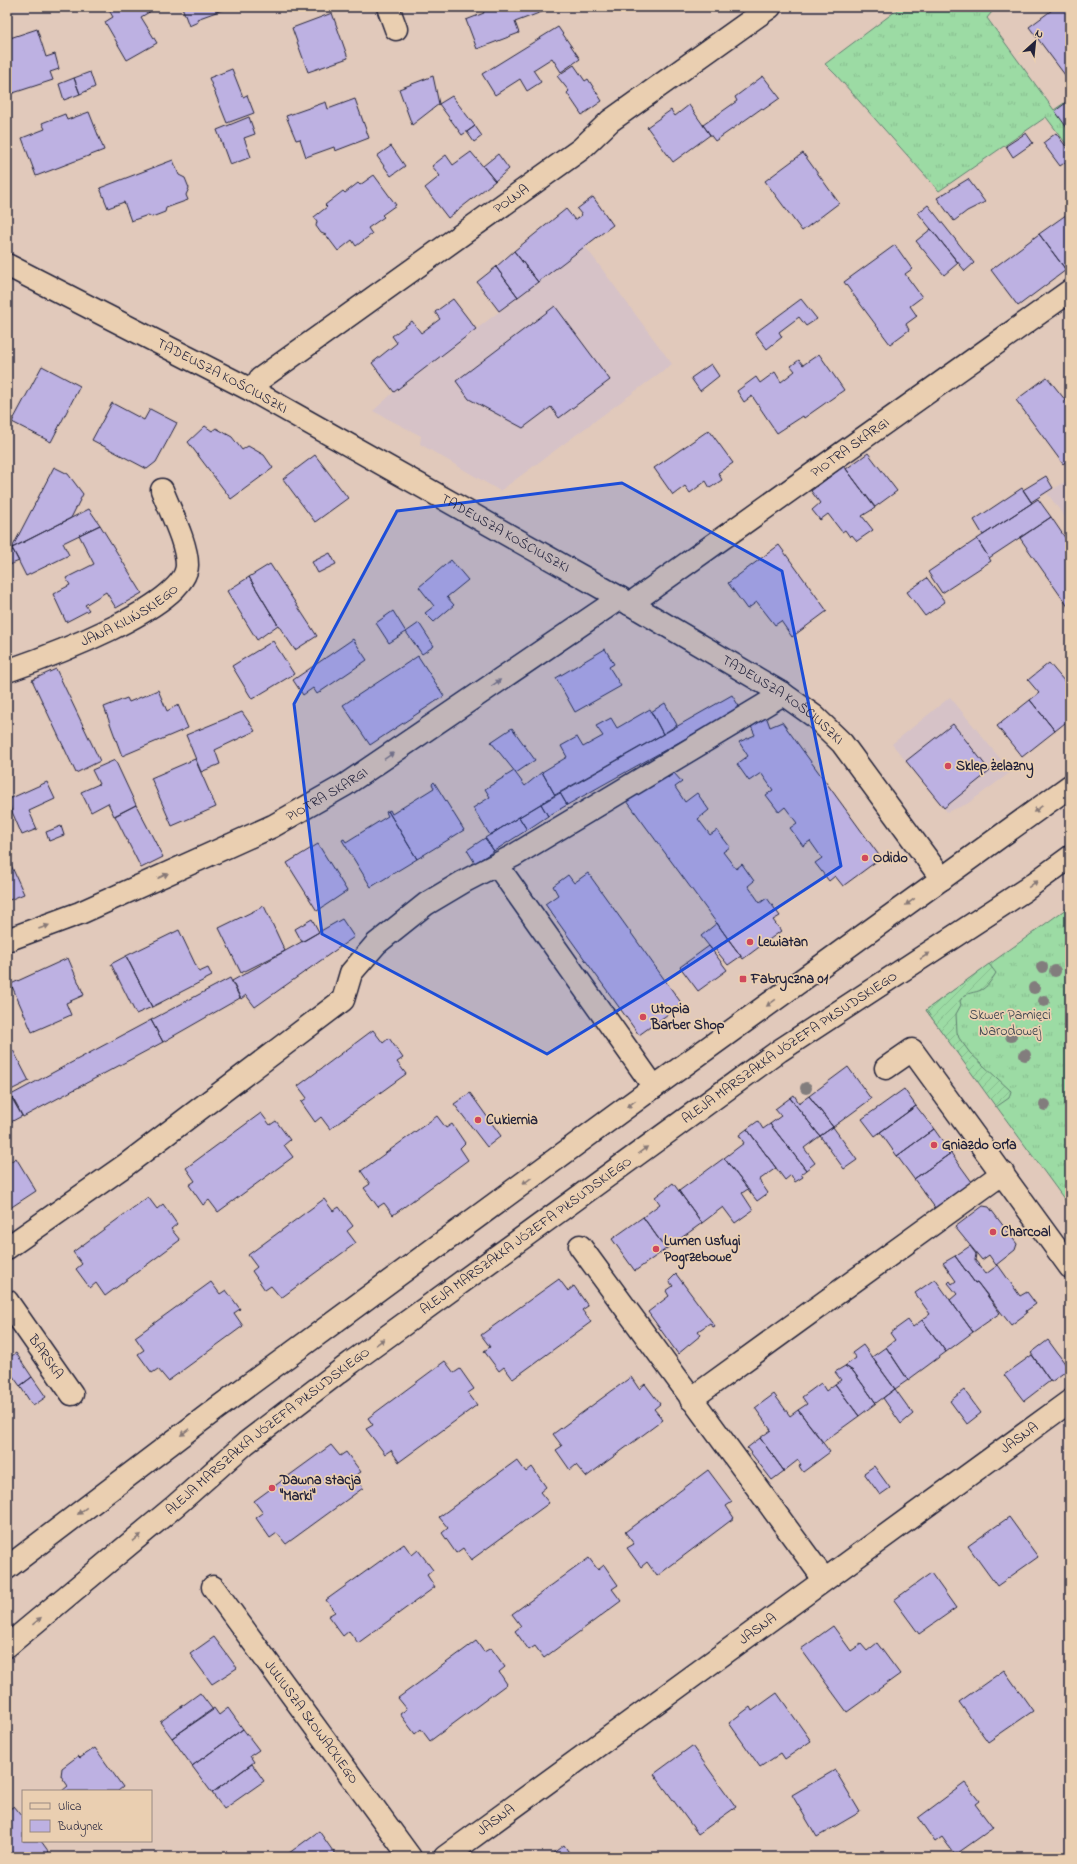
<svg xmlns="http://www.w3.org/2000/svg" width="1077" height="1864" viewBox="0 0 1077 1864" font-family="'Indie Flower',sans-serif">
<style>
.built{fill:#d6c2c7}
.grass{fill:url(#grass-tufts);stroke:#5f7e70}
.garden{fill:url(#garden-furrows);stroke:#5f7e70}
.building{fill:#bdb1e2;stroke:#22223b}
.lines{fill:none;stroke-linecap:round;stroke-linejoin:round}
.minor-casing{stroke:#22223b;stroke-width:25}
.major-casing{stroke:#22223b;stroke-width:25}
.minor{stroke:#eacfb1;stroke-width:22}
.major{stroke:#eacfb1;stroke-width:22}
.tree{fill:#827d7d}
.oneway{fill:#867876}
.marked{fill:#1d4ed8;fill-opacity:0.2;stroke:#1d4ed8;stroke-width:3;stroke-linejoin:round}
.poi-dot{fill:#d1495b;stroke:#eacfb1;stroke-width:1.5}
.labels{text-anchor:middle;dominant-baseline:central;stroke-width:3.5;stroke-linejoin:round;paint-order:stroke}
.street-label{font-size:14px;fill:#22223b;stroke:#eacfb1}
.poi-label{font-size:14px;font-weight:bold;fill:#22223b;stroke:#eacfb1;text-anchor:start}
.park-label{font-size:14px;fill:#343e4b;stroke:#eacfb1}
</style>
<defs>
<pattern id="grass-tufts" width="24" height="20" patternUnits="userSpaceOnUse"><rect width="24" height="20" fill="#9cdba4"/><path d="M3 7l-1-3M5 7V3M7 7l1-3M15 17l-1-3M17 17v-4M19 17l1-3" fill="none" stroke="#86bc8e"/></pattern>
<pattern id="garden-furrows" width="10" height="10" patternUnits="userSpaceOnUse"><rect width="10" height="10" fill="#9cdba4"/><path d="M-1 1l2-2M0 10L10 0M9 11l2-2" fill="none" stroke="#86bc8e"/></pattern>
</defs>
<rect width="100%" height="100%" fill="#e1c9bb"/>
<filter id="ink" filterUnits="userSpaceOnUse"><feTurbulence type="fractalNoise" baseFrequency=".025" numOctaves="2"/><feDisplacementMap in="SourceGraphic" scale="8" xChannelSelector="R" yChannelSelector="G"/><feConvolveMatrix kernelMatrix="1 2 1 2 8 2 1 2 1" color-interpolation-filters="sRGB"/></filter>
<g filter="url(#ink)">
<path class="built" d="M585,246L672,364L500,491L420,444L421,436L373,411L394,392Z
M1070,479V524L1047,493Z
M950,697L1011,772L967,804L947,812L892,744Z"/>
<path class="grass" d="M901,7H996L987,18L1054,110L1070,99V149L1046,117L939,191L836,75L825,64Z
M1070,906V1207L926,1010Z"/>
<path class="garden" d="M989,964L996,973C992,979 989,985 983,989C975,994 965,991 960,1001L961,1005L956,1014L957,1032L959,1038L970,1053L1011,1091L1009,1098L996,1107L926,1010Z"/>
<path class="building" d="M107,7H155L156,8L141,17L157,43L127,60L105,22L113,17Z
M182,7H230L197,19L198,22L189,26Z
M482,7H546L547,10L515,22L519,33L477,49L466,20L484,13Z
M1056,7H1070V71L1065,75L1029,27Z
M332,13L348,58L308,72L292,28Z
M558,27L580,59L561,72L552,58L533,70L541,82L527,91L520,79L495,95L482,74Z
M37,29L46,57L55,54L59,69L50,72L53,80L7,95V39Z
M574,65L585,81L588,79L602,101L582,115L567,93L569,91L557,76Z
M232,69L243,97L247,95L254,113L227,123L209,78Z
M90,72L95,87L80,94L74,78Z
M433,76L439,104L412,125L399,89Z
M763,76L780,98L763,110L762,108L748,118L715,141L703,125L737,101L735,97Z
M74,78L80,94L64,100L59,84Z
M452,96L475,126L462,135L439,104Z
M355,99L369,138L335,151L334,147L306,157L300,139L296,140L286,116L326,102L328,109Z
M1070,100V132L1055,111Z
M689,105L710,135L673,162L647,127L671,110L675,116Z
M89,112L104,150L36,176L22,138L45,129L42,123L65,114L67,120Z
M249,117L255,134L244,138L251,157L230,165L217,130Z
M475,126L482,136L474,142L467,132Z
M1026,133L1033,143L1013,157L1006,146Z
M1056,133L1070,152V159L1060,166L1043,143Z
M391,146L405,166L391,176L377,156Z
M471,152L495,181L448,218L425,188L440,176L432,166L446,155L453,165Z
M803,153L839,203L802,231L765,181Z
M498,154L509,169L495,181L483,166Z
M173,160L179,175L185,178L189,188L186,195L188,200L166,208L165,212L152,217L148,215L131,221L124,202L108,208L100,188Z
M374,175L396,205L382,215L384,217L368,228L372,234L356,246L352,240L338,251L326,235L321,233L316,226L317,221L314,217L327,207L325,205L343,191L345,193L358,183L360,185Z
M968,179L985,202L967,211L954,221L937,198Z
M593,197L613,225L538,282L514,251L566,209L575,220L582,215L577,209Z
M928,205L974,263L965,271L918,213Z
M1070,212V268L1066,270L1039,234Z
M931,229L958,263L944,275L916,241Z
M1039,234L1066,270L1018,306L991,270Z
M895,245L912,269L905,274L922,297L910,306L917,316L906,324L909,330L890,344L844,282Z
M514,251L538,282L518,297L496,267Z
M496,267L518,297L499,311L477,282Z
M453,299L476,329L394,392L372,363L397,343L392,336L412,321L421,333L440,319L435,312Z
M801,299L817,319L806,326L799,317L779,332L782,337L767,349L755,333Z
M555,306L610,380L559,418L551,407L523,428L469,399L456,381Z
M819,354L844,390L804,418L803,416L777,433L752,396L744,402L737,391L756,377L760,383L775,372L781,382L795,371L791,366L799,360L803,365Z
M711,364L719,376L700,391L691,378Z
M42,366L80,386L51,442L12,422Z
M1047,377L1070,406V458L1063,464L1016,400Z
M112,403L144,420L150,409L177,423L156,462L147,469L92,440Z
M205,426L212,431L216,428L232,437L242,450L248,446L264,455L273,468L231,499L188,442Z
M709,430L733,463L718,473L722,480L710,488L706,481L690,493L685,486L673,495L654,468Z
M868,453L897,491L875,507L846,469Z
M315,455L348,498L315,522L283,479Z
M844,466L875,508L862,516L873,530L857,541L852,535L850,537L845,530L842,532L828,514L820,520L812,510L820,503L811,491Z
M54,467L68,474L83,494L71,518L12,548Z
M1046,476L1053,488L1031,502L1023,490Z
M1022,488L1032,503L983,535L974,520Z
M1038,499L1051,517L989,558L977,539Z
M89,509L100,525L63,543L69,555L26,576L12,548Z
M1051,517L1070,545L1069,608L1020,538Z
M100,525L142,593L116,608L106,592L85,605L89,610L66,622L53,594L70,585L66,578L94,564L79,535Z
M977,539L991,561L942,593L928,572Z
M779,545L827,611L792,637L781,621L775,625L757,602L747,609L728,583Z
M13,550L19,561L7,566V552Z
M330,553L336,564L318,573L312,562Z
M451,560L468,580L447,597L454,605L434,622L425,613L434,606L419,587Z
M270,564L317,636L295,650L278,625L249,577Z
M249,577L278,625L257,640L227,591Z
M927,578L945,602L925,616L907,592Z
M393,611L406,632L389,643L376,623Z
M419,623L434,646L422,654L406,632Z
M353,639L367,660L317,694L313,688L303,695L293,680Z
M273,641L294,674L252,699L232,666Z
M605,649L614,664L609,667L621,686L575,712L556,678Z
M418,656L444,696L370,745L343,705Z
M1049,663L1070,688V719L1055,731L1030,700L1039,693L1028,680Z
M56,669L100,761L76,773L32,680Z
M158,690L167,711L178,705L188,728L122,756L104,707L127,698L129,702Z
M732,695L740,708L567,805L560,793Z
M1030,700L1055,731L1022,757L997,726Z
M665,703L677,725L663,734L651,712Z
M650,709L663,734L555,795L542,772L567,757L561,746L577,737L583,747L603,736L596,726L611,718L617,728Z
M242,712L255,731L215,750L220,764L201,772L186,735Z
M766,716L770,727L782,722L881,858L843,886L835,876L829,881L815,863L822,858L810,841L803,846L790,828L797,823L785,807L779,812L766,795L773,790L761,773L749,781L737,764L748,756L739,742L755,735L750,724Z
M953,724L990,771L944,808L906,761Z
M512,728L535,760L516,773L491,742Z
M195,759L216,807L172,826L151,778Z
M115,760L136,805L114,816L108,803L91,812L81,792L99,784L92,770Z
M514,771L525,786L542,772L555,795L490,835L473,808L490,797L485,789Z
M674,773L682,782L675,787L685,802L697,793L709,810L698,819L710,835L717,830L730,847L723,852L736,869L742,864L754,881L748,886L760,903L767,898L780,916L773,920L781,931L743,959L624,797L667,777L668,778Z
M47,782L55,799L29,811L37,829L22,835L7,800Z
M434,782L464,830L417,859L388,811L390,810L392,814L434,788L432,784Z
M560,793L567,805L548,816L541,804Z
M541,804L548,816L527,830L519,817Z
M136,805L163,857L141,868L115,816Z
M388,811L417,859L371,887L342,840L344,839L346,842L388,816L386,812Z
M519,817L527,830L494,851L485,838Z
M61,826L64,835L49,841L46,832Z
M485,838L494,851L475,863L467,850Z
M318,844L347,891L317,911L287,863Z
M7,856L24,894L7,901Z
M588,873L682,1004L639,1035L545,904L558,895L553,886L568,875L574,883Z
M264,906L285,951L241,973L219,928Z
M312,919L319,932L302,942L295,929Z
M342,919L354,937L255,1007L246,995L241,999L232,981Z
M717,923L728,939L713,951L701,936Z
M179,930L199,972L208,968L212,976L152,1007L126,956Z
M728,939L741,956L728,965L715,949Z
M709,946L727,970L698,991L680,967Z
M126,956L152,1007L136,1014L111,964Z
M68,958L84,995L66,1003L71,1015L32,1032L11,984Z
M230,978L240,998L163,1042L151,1020Z
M151,1020L163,1042L23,1117L11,1095Z
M373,1030L383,1043L389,1038L403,1058L397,1062L406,1074L330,1129L321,1117L315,1122L301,1102L307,1098L298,1086Z
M13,1050L29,1081L7,1092V1053Z
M848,1067L871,1099L833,1127L809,1096Z
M904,1089L916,1106L875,1136L862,1119Z
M470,1093L501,1136L487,1147L454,1104Z
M10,1095L22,1116L7,1124V1097Z
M794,1095L799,1103L809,1096L833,1127L820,1136L790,1098Z
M790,1098L820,1136L804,1148L815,1163L806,1170L770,1124L781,1116L775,1109Z
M916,1106L934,1129L897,1156L880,1132Z
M261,1113L270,1125L276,1121L290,1140L284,1145L293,1157L218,1212L209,1200L203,1205L189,1185L195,1181L186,1168Z
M437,1116L446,1128L452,1124L465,1143L460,1148L468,1160L393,1215L384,1203L378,1207L364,1188L370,1184L361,1171Z
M758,1121L763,1129L770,1124L806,1170L801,1174L803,1177L795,1182L791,1175L785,1180L747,1129Z
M833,1127L857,1160L844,1169L820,1136Z
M747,1129L776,1168L759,1180L768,1193L757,1201L724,1158L744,1143L739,1135Z
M934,1129L951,1153L914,1179L897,1156Z
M951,1153L972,1182L936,1209L914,1179Z
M16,1158L36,1191L7,1210V1164Z
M724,1158L748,1189L742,1193L753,1210L735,1223L723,1207L702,1223L679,1191Z
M673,1183L702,1223L666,1249L643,1217L660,1204L655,1197Z
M148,1197L157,1209L163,1204L177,1224L171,1229L180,1240L105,1296L96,1283L90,1288L76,1269L82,1264L73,1252Z
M324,1199L333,1211L339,1207L353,1226L347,1231L356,1243L281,1298L271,1286L265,1290L252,1271L257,1267L248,1255Z
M983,1206L989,1207L1017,1244L1015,1250L996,1265L989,1255L982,1260L955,1227Z
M643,1217L666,1249L635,1271L612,1239Z
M970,1246L976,1254L975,1260L986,1274L998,1265L1020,1296L1027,1292L1036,1304L1026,1311L1027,1313L1011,1325L977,1282L975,1283L955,1256Z
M955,1256L975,1283L977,1282L1000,1313L973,1332L950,1300L957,1294L948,1283L950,1281L952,1284L956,1281L943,1263Z
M676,1274L715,1326L713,1327L710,1323L698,1331L701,1335L678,1354L648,1312L669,1296L666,1291L673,1286L669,1281Z
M559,1279L568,1291L574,1286L588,1306L582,1310L591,1322L513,1379L504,1367L499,1371L484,1351L490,1347L481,1335Z
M935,1279L973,1332L946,1352L922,1320L930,1314L915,1293Z
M211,1282L220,1294L226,1290L240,1309L234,1313L243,1326L168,1381L158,1369L152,1373L138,1354L144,1350L135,1337Z
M908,1320L913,1327L922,1320L946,1352L908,1380L886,1347L895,1340L890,1333Z
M1048,1340L1069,1369L1051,1382L1031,1353Z
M863,1345L895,1389L876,1403L853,1371L845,1366L856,1358L852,1353Z
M886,1347L908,1380L895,1389L872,1357Z
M16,1353L32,1377L20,1386L7,1368V1359Z
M1032,1355L1050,1381L1024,1401L1004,1375Z
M445,1361L454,1373L460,1369L474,1389L468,1393L477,1405L399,1462L391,1450L385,1454L366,1429L373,1425L368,1418Z
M845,1366L853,1371L876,1403L859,1416L835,1384L841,1380L835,1372Z
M32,1377L46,1397L33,1406L20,1386Z
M631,1377L639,1389L645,1384L660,1404L654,1409L663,1420L586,1477L576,1465L570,1470L556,1450L562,1446L553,1434Z
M821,1383L826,1391L835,1384L859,1416L823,1442L798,1410L807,1404L802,1397Z
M895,1389L913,1414L901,1424L883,1398Z
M964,1390L981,1413L967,1424L950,1401Z
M774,1394L790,1416L798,1410L830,1452L803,1472L799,1466L801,1465L798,1460L784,1471L760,1438L771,1430L755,1408Z
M760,1438L784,1471L772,1480L747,1448Z
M331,1445L340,1456L346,1452L361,1472L354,1476L363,1488L286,1544L277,1533L270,1538L256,1518L263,1513L254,1501Z
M517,1460L526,1472L532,1467L546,1487L540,1492L549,1503L471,1560L463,1548L456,1553L442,1533L448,1528L439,1517Z
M874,1466L890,1488L880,1495L864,1473Z
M708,1470L732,1502L726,1506L734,1518L657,1576L647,1562L641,1567L627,1548L634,1544L625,1532Z
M1009,1517L1038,1557L997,1586L968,1546Z
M404,1544L412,1555L418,1550L433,1570L427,1575L435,1587L358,1643L349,1631L343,1636L328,1616L335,1612L326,1600Z
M589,1558L598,1570L604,1565L618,1585L612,1589L621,1601L544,1658L535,1646L529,1650L515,1631L521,1626L512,1614Z
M931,1573L956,1608L919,1634L894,1600Z
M833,1626L851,1651L861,1644L867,1651L877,1643L900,1674L847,1712L801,1649Z
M214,1637L237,1668L212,1684L190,1654Z
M476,1641L484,1652L491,1648L505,1667L499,1672L507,1684L430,1741L421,1729L415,1734L400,1714L407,1709L398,1698Z
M1004,1670L1033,1711L988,1742L959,1702Z
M200,1693L213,1710L172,1738L160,1722Z
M777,1693L811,1741L785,1759L781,1753L760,1767L729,1723L750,1707L752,1711Z
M214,1708L219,1715L228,1708L243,1729L192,1766L172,1738Z
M243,1729L259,1750L250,1756L254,1762L212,1793L192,1766Z
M692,1746L736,1807L698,1834L654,1774Z
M95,1748L123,1787L118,1791H62L68,1786L61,1776L62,1768L78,1756L80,1758Z
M252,1764L264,1781L224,1809L212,1793Z
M835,1770L860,1812L817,1837L792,1795Z
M965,1783L979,1801L975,1804L993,1828L955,1855L942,1837L935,1842L918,1818Z
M14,1806L23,1817V1841H41L51,1855L48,1857H7V1811Z
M319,1831L337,1857H286L285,1856Z
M564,1845L572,1857H548Z"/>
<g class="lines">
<defs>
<g id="minor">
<path d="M388,7L396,29"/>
<path id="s1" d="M7,265L253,391L620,598L783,694L814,716L842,743L942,879"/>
<path id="s2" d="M253,391L260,379L581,149L610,121L770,7"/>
<path id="s3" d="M630,604L1070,291"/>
<path id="s4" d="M7,671C42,659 187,607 187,565C187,543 170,511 162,490"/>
<path d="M497,865L654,1087"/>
<path id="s5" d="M7,940L80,913L273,826L345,785L620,598"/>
<path d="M886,1068L912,1050L1070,1267"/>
<path d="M580,1246L824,1579"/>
<path d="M7,1248L127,1164L343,1000L351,973L376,944L426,904L463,882L513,856L783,694"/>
<path id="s6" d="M7,1301L72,1394"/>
<path d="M691,1399L1003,1173"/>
<path id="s7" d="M213,1587L410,1857"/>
<path id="s8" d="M445,1857L1070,1401"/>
</g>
<g id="major">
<path d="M7,1568L216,1409L654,1087L1070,786"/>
<path id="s9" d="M7,1646L175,1506L246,1443L352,1362L779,1051L1025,890L1070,857"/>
</g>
</defs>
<use href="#minor" class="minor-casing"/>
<use href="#major" class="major-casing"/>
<use href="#minor" class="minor"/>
<use href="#major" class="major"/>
</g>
<g class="tree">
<circle cx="1042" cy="967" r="6"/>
<circle cx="1055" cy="971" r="6"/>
<circle cx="1034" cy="988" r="6"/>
<circle cx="1044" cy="1001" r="6"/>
<circle cx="1011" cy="1036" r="6"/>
<circle cx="1025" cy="1055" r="6"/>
<circle cx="806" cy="1088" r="6"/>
<circle cx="1045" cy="1105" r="6"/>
</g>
<defs><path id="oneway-solid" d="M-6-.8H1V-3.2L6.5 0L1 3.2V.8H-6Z"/></defs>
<g class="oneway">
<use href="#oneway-solid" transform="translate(496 683) rotate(-35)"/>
<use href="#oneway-solid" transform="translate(389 756) rotate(-34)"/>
<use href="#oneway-solid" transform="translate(1038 809) rotate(144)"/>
<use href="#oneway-solid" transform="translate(163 876) rotate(-24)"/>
<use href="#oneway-solid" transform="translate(1033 884) rotate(-36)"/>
<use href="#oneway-solid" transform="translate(910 902) rotate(144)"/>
<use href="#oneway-solid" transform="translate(44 927) rotate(-20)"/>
<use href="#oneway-solid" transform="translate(925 956) rotate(-33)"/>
<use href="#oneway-solid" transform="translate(771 1003) rotate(144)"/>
<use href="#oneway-solid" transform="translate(631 1104) rotate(144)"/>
<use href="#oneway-solid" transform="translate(643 1150) rotate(-36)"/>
<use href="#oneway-solid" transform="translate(527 1181) rotate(144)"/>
<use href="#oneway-solid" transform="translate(380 1342) rotate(-36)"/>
<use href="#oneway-solid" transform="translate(185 1432) rotate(143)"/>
<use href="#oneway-solid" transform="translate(82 1511) rotate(143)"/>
<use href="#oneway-solid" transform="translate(137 1538) rotate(-40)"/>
<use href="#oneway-solid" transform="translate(37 1621) rotate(-40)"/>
</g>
</g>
<path class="marked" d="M622,483L782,571L841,866L664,982L547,1054L322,934L294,704L397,511Z"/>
<g class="poi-dot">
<circle cx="948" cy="766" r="4"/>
<circle cx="865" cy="858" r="4"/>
<circle cx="750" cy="942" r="4"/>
<rect x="739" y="975" width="8" height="8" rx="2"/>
<circle cx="643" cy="1017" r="4"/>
<circle cx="478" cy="1120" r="4"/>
<circle cx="934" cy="1145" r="4"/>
<circle cx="993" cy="1232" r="4"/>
<circle cx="656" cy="1249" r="4"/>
<circle cx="272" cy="1488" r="4"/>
</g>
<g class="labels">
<g class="street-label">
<text stroke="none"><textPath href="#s2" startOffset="323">POLNA</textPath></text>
<text stroke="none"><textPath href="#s1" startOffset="242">TADEUSZA KOŚCIUSZKI</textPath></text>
<text stroke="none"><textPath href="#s3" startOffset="270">PIOTRA SKARGI</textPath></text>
<text stroke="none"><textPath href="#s1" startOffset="566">TADEUSZA KOŚCIUSZKI</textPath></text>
<text stroke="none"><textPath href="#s4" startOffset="135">JANA KILIŃSKIEGO</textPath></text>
<text stroke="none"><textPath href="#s1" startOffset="890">TADEUSZA KOŚCIUSZKI</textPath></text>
<text stroke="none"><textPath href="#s5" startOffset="352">PIOTRA SKARGI</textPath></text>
<text stroke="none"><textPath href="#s9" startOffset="986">ALEJA MARSZAŁKA JÓZEFA PIŁSUDSKIEGO</textPath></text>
<text stroke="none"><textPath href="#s9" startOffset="662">ALEJA MARSZAŁKA JÓZEFA PIŁSUDSKIEGO</textPath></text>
<text stroke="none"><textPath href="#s6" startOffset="68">BARSKA</textPath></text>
<text stroke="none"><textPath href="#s9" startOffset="338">ALEJA MARSZAŁKA JÓZEFA PIŁSUDSKIEGO</textPath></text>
<text stroke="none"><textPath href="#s8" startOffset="711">JASNA</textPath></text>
<text stroke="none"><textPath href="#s8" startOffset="387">JASNA</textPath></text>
<text stroke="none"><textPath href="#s7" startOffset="167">JULIUSZA SŁOWACKIEGO</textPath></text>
<text stroke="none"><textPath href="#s8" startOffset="63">JASNA</textPath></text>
</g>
<g class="poi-label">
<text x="956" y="766">Sklep żelazny</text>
<text x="873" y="858">Odido</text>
<text x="758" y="942">Lewiatan</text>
<text x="751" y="979">Fabryczna 01</text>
<text x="651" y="1009">Utopia<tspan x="651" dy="16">Barber Shop</tspan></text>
<text x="486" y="1120">Cukiernia</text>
<text x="942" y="1145">Gniazdo Orła</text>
<text x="1001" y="1232">Charcoal</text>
<text x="664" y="1241">Lumen Usługi<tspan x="664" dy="16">Pogrzebowe</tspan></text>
<text x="280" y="1480">Dawna stacja<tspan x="280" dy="16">"Marki"</tspan></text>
</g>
<g class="park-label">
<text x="1010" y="1015">Skwer Pamięci<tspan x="1010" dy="16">Narodowej</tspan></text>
</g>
</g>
<rect width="1077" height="1864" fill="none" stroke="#eacfb1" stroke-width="24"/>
<rect x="12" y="12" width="1053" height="1840" fill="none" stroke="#22223b" stroke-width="1.5" filter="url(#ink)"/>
<rect x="22" y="1790" width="130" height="52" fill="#eacfb1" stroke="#9a8a82"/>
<rect x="30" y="1803" width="20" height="6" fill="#eacfb1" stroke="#9a8a82"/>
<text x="58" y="1810" font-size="12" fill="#22223b">Ulica</text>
<rect x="30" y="1820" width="20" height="12" fill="#bdb1e2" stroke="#9a8a82"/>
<text x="58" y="1830" font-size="12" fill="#22223b">Budynek</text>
<g transform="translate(1035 42) rotate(27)" stroke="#eacfb1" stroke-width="3" paint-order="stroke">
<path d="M0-3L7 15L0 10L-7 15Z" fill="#22223b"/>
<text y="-6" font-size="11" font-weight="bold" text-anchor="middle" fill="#22223b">N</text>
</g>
</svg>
